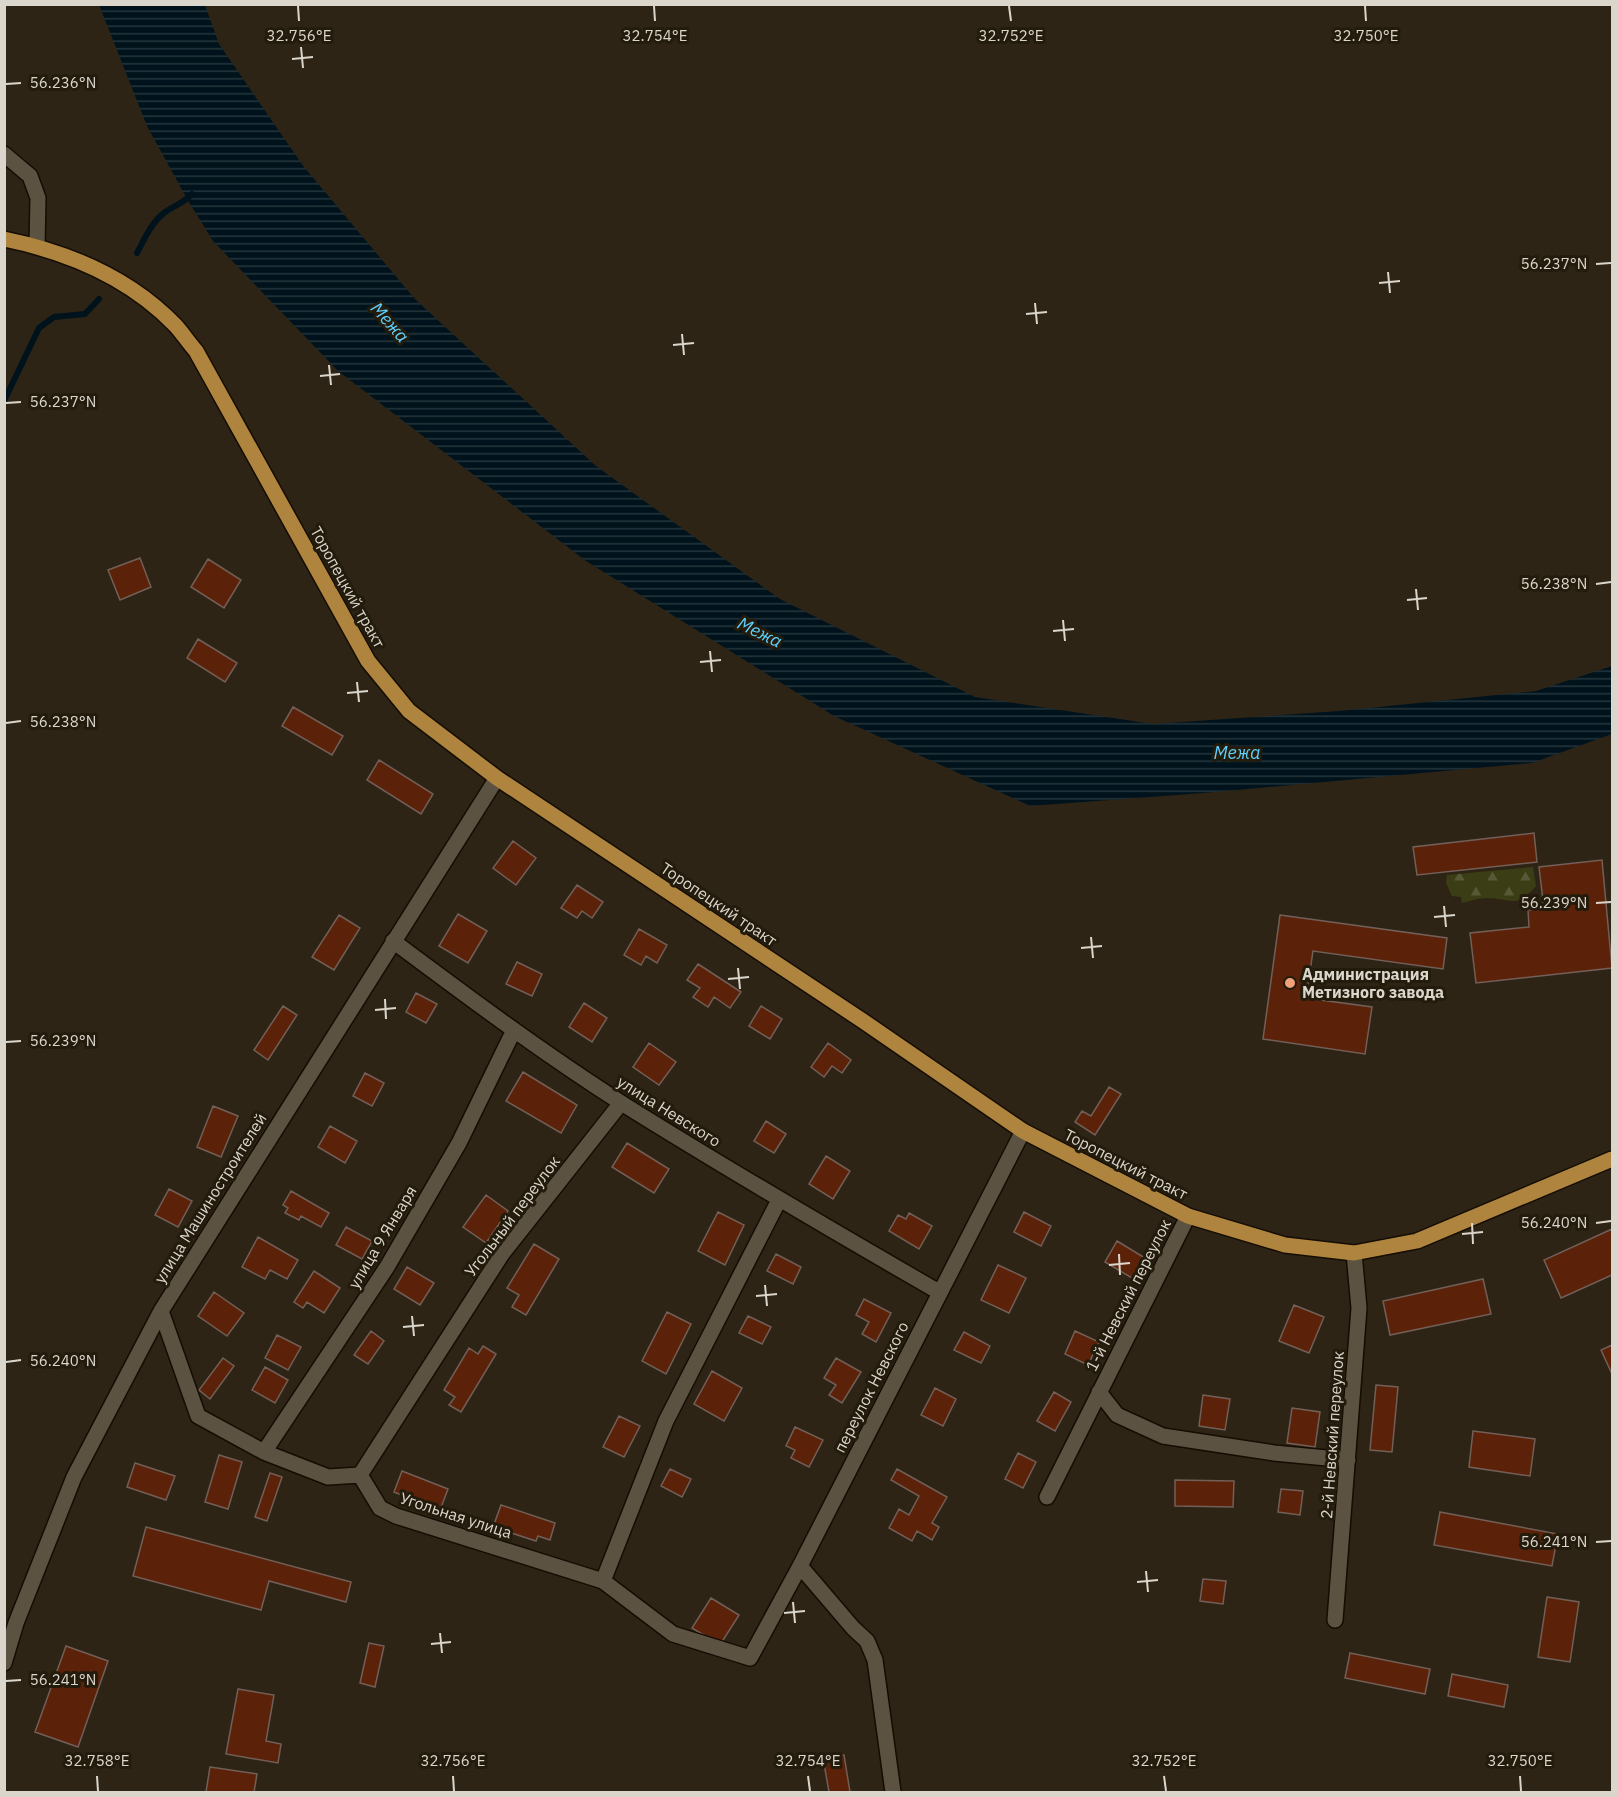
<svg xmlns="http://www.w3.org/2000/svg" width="1617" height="1797" viewBox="0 0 1617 1797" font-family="'IBM Plex Sans',sans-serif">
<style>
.forest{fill:url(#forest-firs)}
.water{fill:url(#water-rules)}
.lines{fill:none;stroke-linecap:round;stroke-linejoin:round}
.stream{stroke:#00131c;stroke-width:6}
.building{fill:#5b2209;stroke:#725f57;stroke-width:1.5}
.minor-casing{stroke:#150d02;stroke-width:18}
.primary-casing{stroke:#150d02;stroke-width:18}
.minor{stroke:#5c5242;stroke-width:15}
.primary{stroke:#ae843f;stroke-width:15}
.ticks{fill:none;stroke:#dbd6cc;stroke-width:2}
.poi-dot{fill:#f1a27b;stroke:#231b0c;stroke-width:2}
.labels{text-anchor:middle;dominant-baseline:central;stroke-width:6;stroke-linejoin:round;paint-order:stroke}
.street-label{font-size:16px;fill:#dbd6cc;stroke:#231b0c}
.poi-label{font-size:16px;font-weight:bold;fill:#dbd6cc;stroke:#231b0c;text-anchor:start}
.water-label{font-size:18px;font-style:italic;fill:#5ed0fd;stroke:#231b0c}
.ticks-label{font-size:15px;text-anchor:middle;fill:#dbd6cc;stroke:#231b0c;stroke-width:6;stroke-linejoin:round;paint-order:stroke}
</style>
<defs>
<pattern id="forest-firs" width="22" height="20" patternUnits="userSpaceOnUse" patternTransform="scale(1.5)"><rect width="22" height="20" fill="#3b3d15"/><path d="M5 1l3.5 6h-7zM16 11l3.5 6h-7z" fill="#575836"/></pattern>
<pattern id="water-rules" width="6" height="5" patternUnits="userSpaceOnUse" patternTransform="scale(1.5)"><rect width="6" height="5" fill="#00131c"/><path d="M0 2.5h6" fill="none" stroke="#25353c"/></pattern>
</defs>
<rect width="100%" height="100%" fill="#2d2416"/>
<path class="forest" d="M1533,867L1536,886C1514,910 1513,898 1487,898C1478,898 1470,901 1462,903L1461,897L1452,896L1446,883L1447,875Z"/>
<path class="water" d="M99,5H205L219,44L304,167L415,299L596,466L780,599L975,697L1153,724L1339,711L1536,691L1612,666V734L1532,763L1204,793L1030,806L834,716L586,561L338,371L213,241L187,199L147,126Z"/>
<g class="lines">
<path class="stream" d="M137,253C144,240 151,223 164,213C173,206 184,203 192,194
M4,401L39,328L54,317L85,314L99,299"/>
</g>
<path class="building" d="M140,558L151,587L120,600L108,570Z
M208,559L241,580L224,608L191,587Z
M198,639L237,663L225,682L187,658Z
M293,707L343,736L332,755L282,726Z
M379,760L433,794L421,814L367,780Z
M1534,833L1537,862L1417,875L1413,847Z
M513,841L536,858L516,885L493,868Z
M1602,860L1612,968L1476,983L1470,933L1529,927L1528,910L1544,909L1539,867Z
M577,885L603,902L592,918L582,911L577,918L561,908Z
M458,914L487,931L468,963L439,946Z
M339,915L360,928L334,970L312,957Z
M1280,915L1447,938L1443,969L1313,951L1306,998L1372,1007L1365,1054L1263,1039Z
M639,929L667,945L657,963L646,956L641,965L624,955Z
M517,962L542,974L532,996L506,984Z
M698,964L741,992L730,1008L714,997L708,1007L693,997L700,988L687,980Z
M416,993L437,1004L426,1023L406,1012Z
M584,1003L607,1018L592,1042L569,1027Z
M283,1006L297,1015L268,1060L254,1050Z
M761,1006L782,1019L770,1039L749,1026Z
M649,1043L676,1062L659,1085L633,1067Z
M828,1043L851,1060L842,1073L832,1066L824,1077L811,1067Z
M523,1072L577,1105L561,1133L506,1101Z
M365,1073L384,1083L372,1106L353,1096Z
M1109,1087L1121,1094L1095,1135L1075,1122L1082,1111L1091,1116Z
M213,1106L238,1116L221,1157L197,1147Z
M766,1121L786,1134L774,1153L754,1141Z
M330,1126L357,1141L345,1163L318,1147Z
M627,1143L669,1169L654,1193L612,1167Z
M826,1156L850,1171L833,1199L809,1184Z
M169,1189L192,1201L178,1227L155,1215Z
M291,1191L329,1213L321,1227L301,1216L299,1220L285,1213L288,1208L283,1205Z
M486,1195L508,1211L486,1243L463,1227Z
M718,1212L744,1225L725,1265L698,1251Z
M1024,1212L1051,1226L1041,1246L1014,1232Z
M909,1213L932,1226L919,1249L889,1231L898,1215L906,1219Z
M346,1227L372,1241L362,1259L336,1245Z
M1612,1229V1275L1561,1298L1544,1260Z
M258,1237L298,1260L287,1279L270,1270L265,1279L242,1267Z
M1117,1241L1145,1258L1132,1278L1105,1262Z
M534,1244L559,1259L526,1315L512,1307L519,1295L507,1288Z
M776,1254L801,1267L793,1284L767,1271Z
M998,1265L1026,1278L1009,1313L981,1300Z
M407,1267L434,1283L420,1305L394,1289Z
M314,1271L340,1288L324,1313L307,1302L303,1308L294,1302Z
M1483,1279L1491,1314L1390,1335L1383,1301Z
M214,1292L244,1313L227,1336L198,1316Z
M864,1299L891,1313L876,1342L862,1334L869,1322L856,1315Z
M1294,1305L1324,1317L1309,1353L1279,1341Z
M667,1312L691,1324L666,1374L642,1361Z
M748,1316L771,1327L762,1344L739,1333Z
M371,1331L384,1341L368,1364L354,1355Z
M1075,1331L1099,1342L1088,1365L1065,1354Z
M964,1332L990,1346L981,1363L954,1350Z
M277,1335L301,1347L288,1370L265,1358Z
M1612,1345V1374L1601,1350Z
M483,1346L496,1354L461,1412L449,1405L455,1397L444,1390L469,1348L478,1354Z
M223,1358L234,1366L210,1399L199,1390Z
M836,1358L861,1372L842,1403L829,1395L836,1385L824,1378Z
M265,1367L288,1380L275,1403L252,1390Z
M712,1371L742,1388L724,1421L694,1404Z
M1376,1385L1398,1387L1392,1452L1370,1450Z
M935,1388L956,1399L943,1426L921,1415Z
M1054,1392L1071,1402L1055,1431L1037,1421Z
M1203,1395L1230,1399L1225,1430L1199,1426Z
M1292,1408L1320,1412L1315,1447L1287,1443Z
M619,1416L640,1426L624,1457L603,1447Z
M795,1427L823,1440L809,1467L791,1458L795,1450L786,1446Z
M1473,1431L1535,1439L1530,1476L1469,1467Z
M1018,1453L1036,1462L1023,1488L1005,1479Z
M219,1455L242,1462L228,1509L205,1502Z
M135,1463L175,1476L166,1500L127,1487Z
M670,1469L691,1479L682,1497L661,1486Z
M897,1469L947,1497L932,1523L939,1527L932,1540L917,1531L912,1541L889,1528L899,1509L909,1515L919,1496L891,1480Z
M402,1471L448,1489L440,1510L394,1492Z
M270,1473L282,1477L267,1521L255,1517Z
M1175,1480L1234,1481L1233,1507L1175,1506Z
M1281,1489L1303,1491L1300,1515L1278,1512Z
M501,1505L555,1523L550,1540L538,1536L536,1541L493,1527Z
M1440,1512L1558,1534L1552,1566L1434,1545Z
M146,1527L351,1582L346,1602L269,1581L261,1610L133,1576Z
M1203,1579L1226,1581L1223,1604L1200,1601Z
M1547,1597L1579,1602L1570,1662L1538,1657Z
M711,1598L739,1615L720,1645L692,1628Z
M369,1643L384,1646L375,1687L360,1683Z
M66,1646L108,1661L78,1747L35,1732Z
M1350,1653L1430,1669L1425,1694L1345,1678Z
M1452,1674L1508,1685L1504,1707L1448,1696Z
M238,1689L274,1695L266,1741L281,1744L278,1763L226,1754Z
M844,1755L850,1792H829L823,1758Z
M210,1767L257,1774L254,1792H206Z"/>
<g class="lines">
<defs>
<path id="minor" d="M4,154L30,176L38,198L37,246
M393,941C468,997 543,1053 623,1104C727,1169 833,1231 939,1292
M161,1311L198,1416L264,1452L328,1477L360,1475L380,1508L396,1516L603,1581L673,1634L750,1658L800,1566L1023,1131
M1099,1392L1117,1415L1163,1436L1274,1453L1348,1460
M264,1452L387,1267L459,1143L514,1030
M360,1475L502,1254L621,1103
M1047,1497L1188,1216
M800,1566L853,1628L867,1641L875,1660L893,1792
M603,1581L666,1421L779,1200
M1335,1620L1359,1308L1354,1253
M4,1663L16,1623L74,1477L161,1311L497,778"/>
<path id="primary" d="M4,239C68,252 130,278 176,326C183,334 189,343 196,351L368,661L409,711L497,778L863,1021L1023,1131L1188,1216L1285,1245L1354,1253L1417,1241L1612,1159"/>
</defs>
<use href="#minor" class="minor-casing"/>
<use href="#primary" class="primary-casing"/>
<use href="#minor" class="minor"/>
<use href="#primary" class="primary"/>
</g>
<path class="ticks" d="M298,6L299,21M654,6L655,21M1009,6L1011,21M1365,6L1366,21M301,47L303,68M292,59L313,57M6,84L21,83M1596,264L1611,263M1388,272L1390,293M1379,283L1400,281M1035,303L1037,324M1026,314L1047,312M682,334L684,355M673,345L694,343M329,365L331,385M320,376L340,374M6,403L21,402M1596,584L1611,582M1416,589L1418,610M1407,600L1427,598M1063,620L1065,641M1053,631L1074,629M710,651L712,672M700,662L721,660M357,682L359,702M347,693L368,691M6,723L21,721M1596,903L1611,902M1444,906L1446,927M1434,917L1455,915M1091,937L1093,958M1081,948L1102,946M738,968L740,989M728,979L749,977M385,999L386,1019M375,1010L396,1008M6,1042L21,1041M1472,1223L1473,1244M1596,1223L1611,1221M1462,1234L1483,1232M1119,1254L1120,1275M1109,1265L1130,1263M765,1285L767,1306M756,1296L777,1294M412,1316L414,1336M403,1327L424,1325M6,1362L21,1360M1596,1542L1611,1541M1146,1571L1148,1592M1137,1582L1158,1580M793,1602L795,1623M784,1613L805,1611M440,1633L442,1653M431,1644L451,1642M6,1681L21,1680M97,1776L98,1791M453,1776L454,1791M808,1776L810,1791M1164,1776L1166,1791M1520,1776L1521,1791"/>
<circle class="poi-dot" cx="1290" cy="983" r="6"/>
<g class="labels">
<g class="street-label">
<text transform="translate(348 587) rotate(61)">Торопецкий тракт</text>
<text transform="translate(719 904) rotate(34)">Торопецкий тракт</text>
<text transform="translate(669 1111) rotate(32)">улица Невского</text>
<text transform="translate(1126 1164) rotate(27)">Торопецкий тракт</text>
<text transform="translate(210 1198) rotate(-58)">улица Машиностроителей</text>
<text transform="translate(512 1216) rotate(-53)">Угольный переулок</text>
<text transform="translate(382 1237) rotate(-59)">улица 9 Января</text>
<text transform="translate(1128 1295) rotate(-63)">1-й Невский переулок</text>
<text transform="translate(871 1387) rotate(-63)">переулок Невского</text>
<text transform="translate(1332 1435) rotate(-86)">2-й Невский переулок</text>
<text transform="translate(456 1515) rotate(18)">Угольная улица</text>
</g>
<g class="poi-label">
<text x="1302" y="974">Администрация<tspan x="1302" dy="18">Метизного завода</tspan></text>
</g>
<g class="water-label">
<text transform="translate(390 322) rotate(48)">Межа</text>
<text transform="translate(760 632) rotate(26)">Межа</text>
<text x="1237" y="752">Межа</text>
</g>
</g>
<g class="ticks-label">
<text x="299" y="41">32.756°E</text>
<text x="655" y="41">32.754°E</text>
<text x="1011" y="41">32.752°E</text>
<text x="1366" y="41">32.750°E</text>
<text x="63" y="88">56.236°N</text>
<text x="1554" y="269">56.237°N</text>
<text x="63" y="407">56.237°N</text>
<text x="1554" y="589">56.238°N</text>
<text x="63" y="727">56.238°N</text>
<text x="1554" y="908">56.239°N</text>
<text x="63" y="1046">56.239°N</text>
<text x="1554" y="1228">56.240°N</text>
<text x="63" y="1366">56.240°N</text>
<text x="1554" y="1547">56.241°N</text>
<text x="63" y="1685">56.241°N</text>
<text x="97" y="1766">32.758°E</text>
<text x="453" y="1766">32.756°E</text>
<text x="808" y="1766">32.754°E</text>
<text x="1164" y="1766">32.752°E</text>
<text x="1520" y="1766">32.750°E</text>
</g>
<rect width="1617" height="1797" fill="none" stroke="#dbd6cc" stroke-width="12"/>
</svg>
